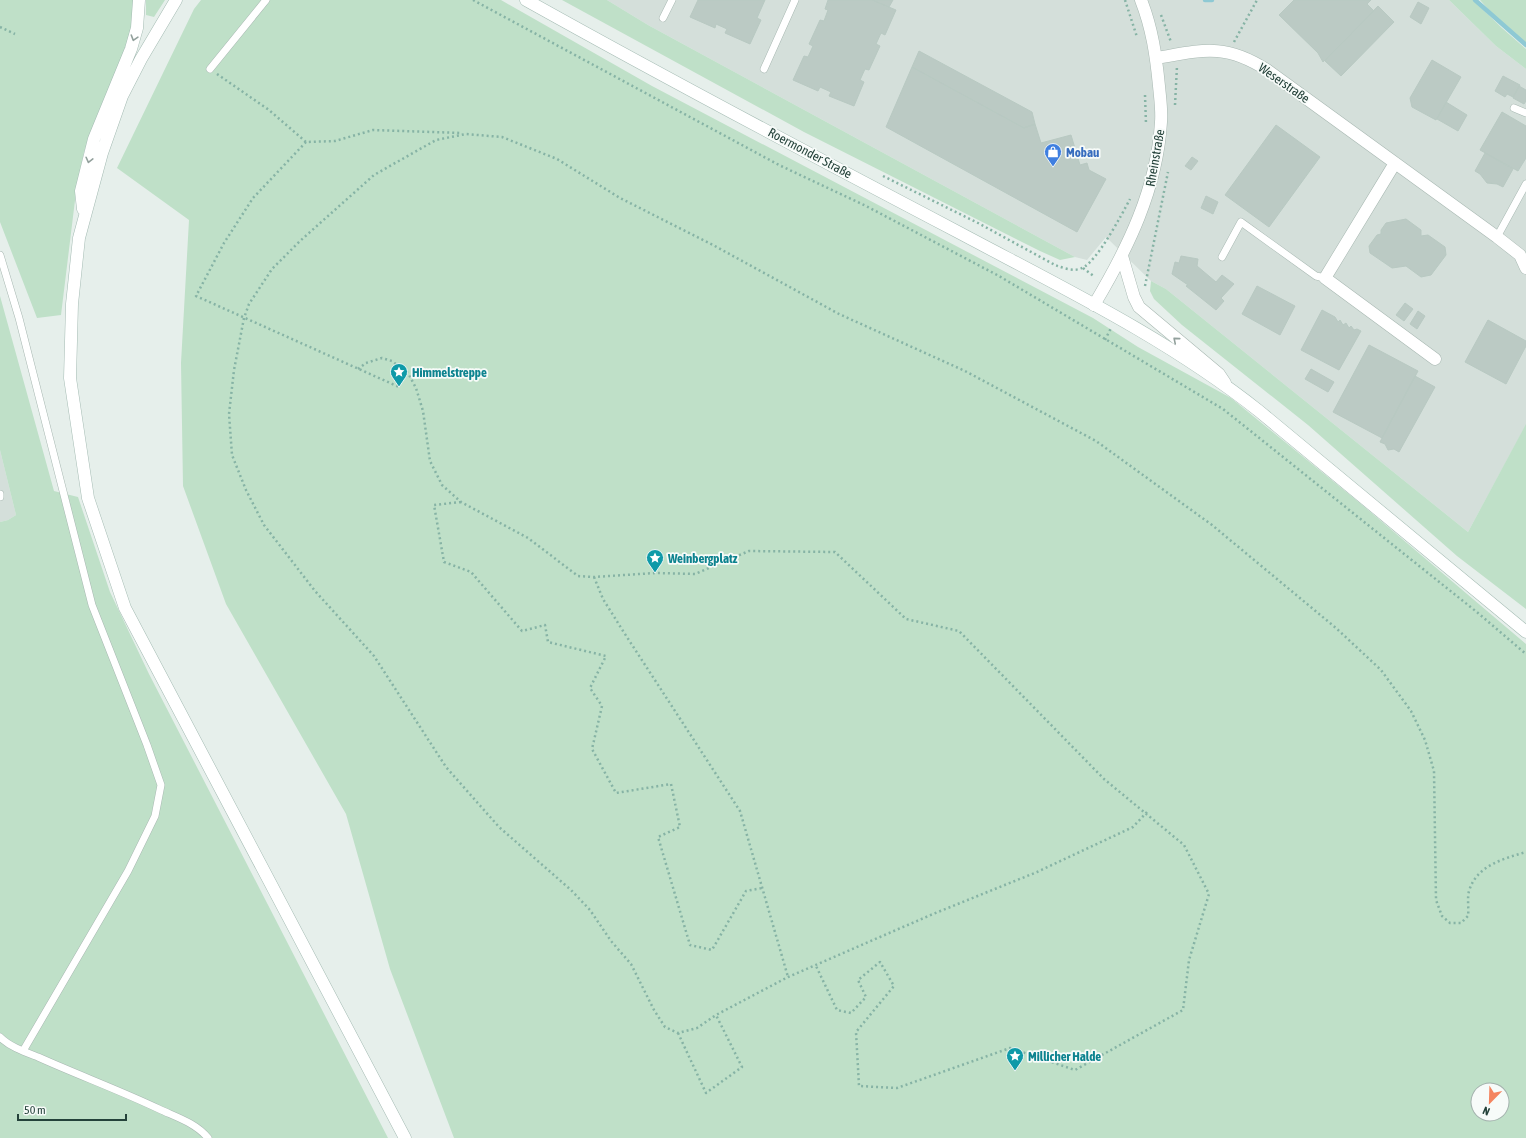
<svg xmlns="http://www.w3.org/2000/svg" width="1526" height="1138" viewBox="0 0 1526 1138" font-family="'Asap Condensed',sans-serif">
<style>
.built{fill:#d4dfda}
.green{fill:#bfe0c8;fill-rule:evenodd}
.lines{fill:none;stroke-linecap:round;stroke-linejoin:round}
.stream{stroke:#8ec9d4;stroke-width:4.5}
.building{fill:#bbcac4;stroke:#b8c9c2}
.lane-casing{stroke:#a8b8b2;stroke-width:8}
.street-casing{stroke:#a8b8b2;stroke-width:13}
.secondary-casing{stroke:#a4bbb3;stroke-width:13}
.path{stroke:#86b3a5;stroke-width:2.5;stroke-dasharray:2 3;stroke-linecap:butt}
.lane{stroke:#fff;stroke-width:7}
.street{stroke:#fff;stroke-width:12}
.secondary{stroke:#fff;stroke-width:12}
.oneway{stroke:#92a09c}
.labels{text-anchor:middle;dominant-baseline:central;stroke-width:3.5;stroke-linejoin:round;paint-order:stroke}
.street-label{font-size:13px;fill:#24423a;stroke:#f7fbf9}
.shop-label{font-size:13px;font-weight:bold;fill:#366cbe;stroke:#f7fbf9;text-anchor:start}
.culture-label{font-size:13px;font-weight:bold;fill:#0d838f;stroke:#f7fbf9;text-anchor:start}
</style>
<rect width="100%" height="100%" fill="#e6efeb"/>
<path class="built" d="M607,0H1449L1496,46L1526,69V425L1468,532L1166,289L1151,281L1106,237L1087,260L1075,257L648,25Z
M0,450L16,515L8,520L0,522Z"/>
<path class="green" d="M0,0H133V23L122,61L101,106L84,152L77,184L61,315L37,318L0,222Z
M146,0H165L154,17L146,15Z
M201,0H501L652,86L1093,318L1138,347L1231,398L1361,504L1526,644V1138H454L390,969L346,814L226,604L183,486L181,363L189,220L117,168L194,9ZM1478,1090H1502V1114H1478Z
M562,0H607L648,25L1075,257L1060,260L1040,251L804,132Z
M1449,0H1473L1502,28L1526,49V69L1496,46Z
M1480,0H1526V44L1507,30Z
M1151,281L1166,289L1468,532L1526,424V609L1457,556L1308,425L1182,325L1154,299L1150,291Z
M0,296L54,491L78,497L110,592L149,674L388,1138H0V522L8,520L16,515L0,450Z"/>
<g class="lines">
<path class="stream" d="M1205,0H1212
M1475,0L1526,45"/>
</g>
<path class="building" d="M698,0H765L757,18L761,20L750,44L725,33L727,29L716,24L715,28L690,17Z
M828,0H872L896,10L885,35L881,33L876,44L880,46L869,70L865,69L860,80L864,82L854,106L829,96L831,92L820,87L818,91L793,80L804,56L808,57L813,46L809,44L820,20L824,21L828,10L825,9Z
M872,0H893L889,7Z
M1294,0H1371L1367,4L1374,11L1323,62L1318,53L1279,15Z
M1418,2L1429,8L1421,24L1410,17Z
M1378,6L1394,22L1341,76L1325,61Z
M919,51L1032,112L1035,124L1024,128L912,67Z
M1432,60L1461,77L1436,120L1412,107L1410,98Z
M912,67L1024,128L1035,124L1041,143L1071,135L1080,165L1087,163L1089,170L1106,179L1077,232L886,127Z
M1503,76L1520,85L1513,97L1507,94L1505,97L1495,91Z
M1519,86L1526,90V101L1524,104L1513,98Z
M1446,102L1467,115L1458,131L1437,119Z
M1502,112L1526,126V158L1518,171L1480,150Z
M1276,125L1320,157L1269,227L1225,195Z
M1485,153L1513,169L1503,187L1497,184L1487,183L1480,174L1475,171Z
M1192,157L1198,161L1191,170L1185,166Z
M1206,196L1218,202L1213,214L1201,208Z
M1406,219L1421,230V236L1428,235L1445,247L1446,255L1431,275L1421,277L1406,266L1392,268L1370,253L1369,246L1377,235L1381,234V230L1386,223Z
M1181,256L1198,259L1197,266L1216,282L1222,275L1234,284L1221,298L1224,301L1216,310L1186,286L1188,285L1172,274L1175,262L1179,263Z
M1257,286L1295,306L1280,335L1242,314Z
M1405,303L1413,309L1404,321L1396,315Z
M1322,310L1335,317L1338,322L1340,320L1343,325L1346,323L1349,328L1351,326L1354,330L1357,329L1361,331L1339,370L1301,350Z
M1418,311L1425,316L1417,329L1410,324Z
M1488,320L1526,341V346L1506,384L1465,362Z
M1369,345L1418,371L1382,438L1333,412Z
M1311,369L1334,382L1328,392L1305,379Z
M1415,376L1435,387L1399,452L1394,449L1388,450L1385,444L1380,442Z"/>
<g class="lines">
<defs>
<path id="lane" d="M663,18L672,0
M210,69L266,0
M764,69L795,0
M1514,108L1526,113
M1497,237L1526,184
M0,255L19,318L92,605L147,745L161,785L155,816L128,871L23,1051
M1222,257L1241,222L1316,276L1325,278
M0,494V497
M0,1037C10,1047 25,1052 38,1057C78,1075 119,1090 159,1109C176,1117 196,1123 208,1138"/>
<path id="street" d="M1157,58C1203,50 1225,43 1267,70L1497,237L1520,255L1526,268
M1395,163L1325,278L1435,359
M1122,256L1134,297L1139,307L1219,374L1225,383
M1094,305C1128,248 1157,189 1161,122C1162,110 1160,97 1159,86C1156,55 1152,28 1141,0"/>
<path id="secondary" d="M176,0L141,59L122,96L102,153L79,238L72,304L70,378L88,498L125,608L405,1138
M526,0C669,80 813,156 958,232C1061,287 1167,338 1259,411L1526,632
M83,209L81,191L94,139L131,49L137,28L139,0"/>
</defs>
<use href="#lane" class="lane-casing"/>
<use href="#street" class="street-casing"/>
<use href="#secondary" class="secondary-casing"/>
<path class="path" d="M473,0L779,165L866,206L999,276L1223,409L1478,613L1526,654
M1125,0L1137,37
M1161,15L1171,42
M0,27L15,34
M1234,42L1257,0
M217,74L269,110L306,142L335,141L373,130L461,133
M1145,95L1146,124
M1175,105L1177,66
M306,142L253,198L224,243L196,296L399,387
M883,176L978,223L1055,265C1063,268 1074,272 1082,268C1097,262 1122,214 1130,199
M1083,268L1095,277
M1145,286L1168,172
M1105,340L1111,328
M358,369L366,363L382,358L392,361L408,373L416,388L423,411L430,461L442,485L461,502L528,538L578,576L594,577L655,573L695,574L749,551L835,552L906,619L959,631L1104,779L1184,845L1209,894L1189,960L1183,1010L1075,1070L1010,1048L897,1088L859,1086L856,1032L894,986L880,962L858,980L866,997L851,1013L837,1010L816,966
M461,502L434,505L444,562L471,572L522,631L545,625L548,642L606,656L590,688L602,706L592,749L616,793L671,784L680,827L658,837L690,945L712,950L746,891L762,888
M594,577L603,599L623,631L740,811L788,977
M1147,812L1133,827L1037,872L933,914L788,977L716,1015L697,1028L678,1033L665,1027L654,1010L631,964L611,941L590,910L571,890L499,827L446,767L374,656L315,591L264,525L246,490L232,455L229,414L234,370L244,318L249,304L272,269L300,241L374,175L436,140L466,134L502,137L557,159L620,198L713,245L839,314L965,371L1096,441L1212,525L1336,628L1381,670L1411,711L1425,740L1434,771L1436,900L1442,916L1450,923H1461L1468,916C1469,909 1467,899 1469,891C1477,865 1503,859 1526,852
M678,1033L706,1093L742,1067L716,1015"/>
<use href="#lane" class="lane"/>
<use href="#street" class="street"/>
<use href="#secondary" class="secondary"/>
</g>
<defs><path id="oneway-chevron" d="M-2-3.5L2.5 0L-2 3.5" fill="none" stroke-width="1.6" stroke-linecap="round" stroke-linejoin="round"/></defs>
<g class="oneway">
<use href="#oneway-chevron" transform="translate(134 38) rotate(107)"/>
<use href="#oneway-chevron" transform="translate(89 160) rotate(104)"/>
<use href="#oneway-chevron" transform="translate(1176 340) rotate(-140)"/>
</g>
<defs>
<symbol id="shop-pin" viewBox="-11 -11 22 30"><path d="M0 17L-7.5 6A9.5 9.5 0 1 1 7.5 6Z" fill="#3f7fe0" stroke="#f7fbf9"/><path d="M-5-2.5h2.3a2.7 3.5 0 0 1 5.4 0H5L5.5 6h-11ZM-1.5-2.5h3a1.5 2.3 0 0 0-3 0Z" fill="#fff"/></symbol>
<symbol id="sight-pin" viewBox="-11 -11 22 30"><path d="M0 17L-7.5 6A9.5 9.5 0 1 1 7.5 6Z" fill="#0f9aa8" stroke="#f7fbf9"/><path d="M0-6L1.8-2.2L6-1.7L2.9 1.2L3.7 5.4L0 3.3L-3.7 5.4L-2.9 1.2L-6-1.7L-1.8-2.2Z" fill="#fff"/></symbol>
</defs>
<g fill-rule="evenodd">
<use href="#shop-pin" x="1043" y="142" width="20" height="27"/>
<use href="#sight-pin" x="389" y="362" width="20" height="27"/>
<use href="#sight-pin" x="645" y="548" width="20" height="27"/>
<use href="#sight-pin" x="1005" y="1046" width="20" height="27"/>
</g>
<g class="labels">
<g class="street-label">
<text transform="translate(1284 83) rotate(35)">Weserstraße</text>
<text transform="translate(810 153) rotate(28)">Roermonder Straße</text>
<text transform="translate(1155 158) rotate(-80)">Rheinstraße</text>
</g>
<g class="shop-label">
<text x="1066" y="152">Mobau</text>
</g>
<g class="culture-label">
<text x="412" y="372">Himmelstreppe</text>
<text x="668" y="558">Weinbergplatz</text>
<text x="1028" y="1056">Millicher Halde</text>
</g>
</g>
<g transform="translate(1490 1102) rotate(203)"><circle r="19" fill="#f7fbf9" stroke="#a3b1ad"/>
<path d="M0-3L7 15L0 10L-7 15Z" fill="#f4845f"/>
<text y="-6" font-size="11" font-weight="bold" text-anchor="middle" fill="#24423a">N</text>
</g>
<path d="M18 1114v6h108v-6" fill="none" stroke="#24423a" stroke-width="2"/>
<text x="24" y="1114" font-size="12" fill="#24423a" stroke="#f7fbf9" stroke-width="3" paint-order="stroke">50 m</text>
</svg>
